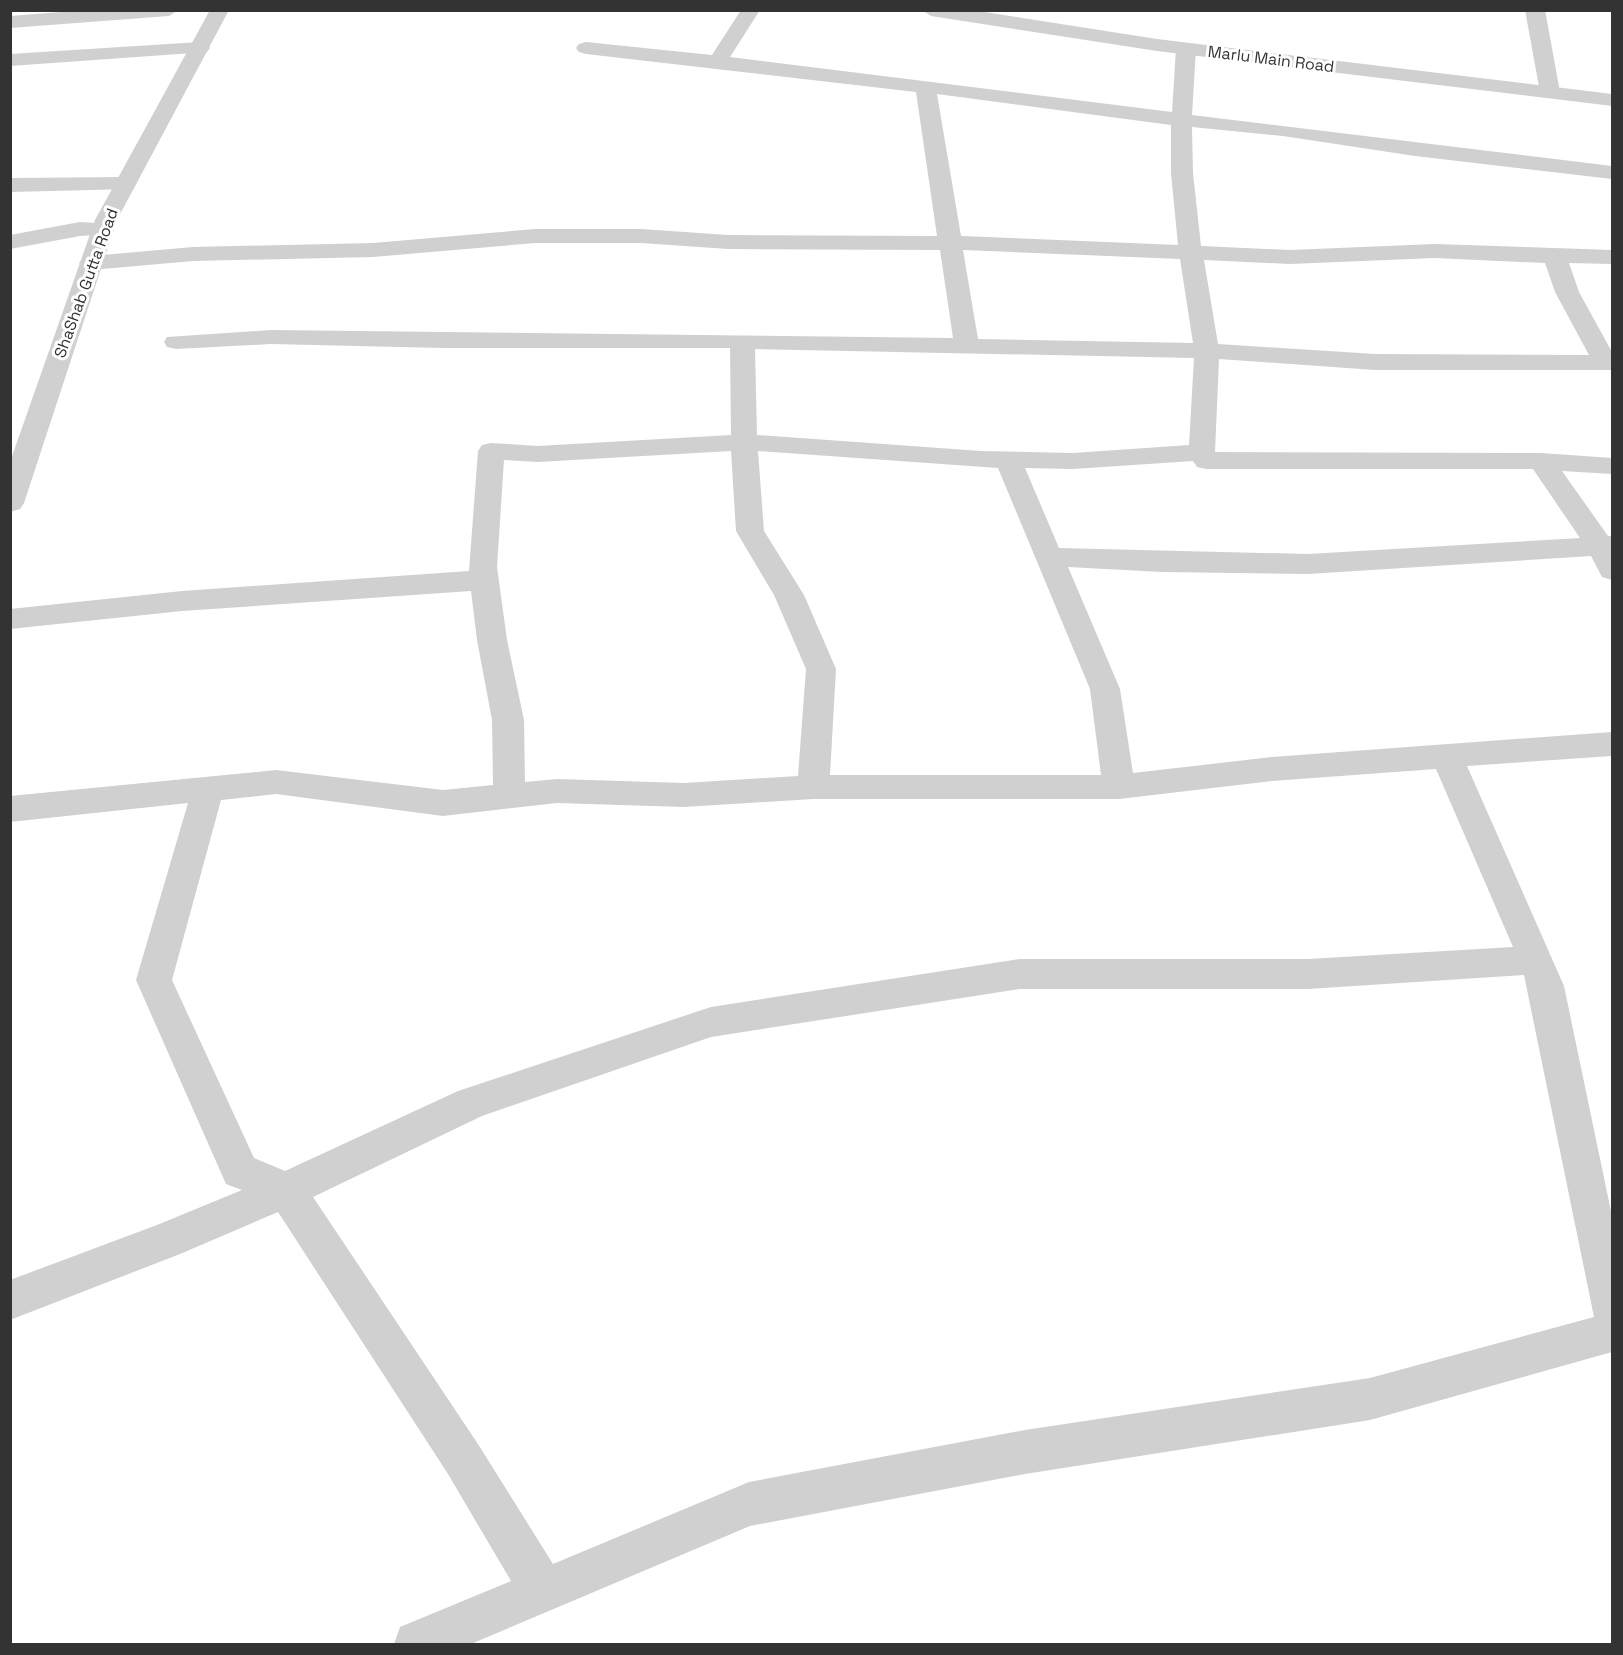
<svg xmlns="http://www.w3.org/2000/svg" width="1623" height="1655" viewBox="0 0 1623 1655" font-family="'Space Grotesk',sans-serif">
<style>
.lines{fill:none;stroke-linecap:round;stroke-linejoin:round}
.minor{fill:#d0d0d0;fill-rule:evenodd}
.tertiary{fill:#d0d0d0;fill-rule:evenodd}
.labels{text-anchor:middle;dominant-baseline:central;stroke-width:6;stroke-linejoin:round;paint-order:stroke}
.far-street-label{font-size:16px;fill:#333;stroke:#fff}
</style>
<rect width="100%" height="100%" fill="#fff"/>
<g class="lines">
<path class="minor" d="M86,10H178L169,16L10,28V16Z
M741,10H760L730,57L1172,112L1176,49L1179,45H1193L1196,49L1192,115L1612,166V179L1415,156L1283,136L1192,127L1193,173L1201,246L1290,250L1435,244L1612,250V264L1569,263L1579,292L1612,352V370H1375L1219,359L1215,452L1541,453L1612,458V474L1562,471L1608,536H1612V580L1602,577L1591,556L1308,574L1162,572L1068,567L1120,689L1133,773L1272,757L1612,732V756L1467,766L1564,986L1612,1216V1352L1370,1420L1025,1474L750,1526L471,1644H394L400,1627L511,1581L448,1474L278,1212L180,1254L10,1320V1280L157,1225L242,1190L226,1184L136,980L188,803L10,822V796L276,770L443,790L493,785L492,720L477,640L471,591L182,611L10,629V609L182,591L469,571L478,451L482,445L491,443L538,446L731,435L730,348H443L271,344L176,349L167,347L164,342L167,337L271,330L953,338L940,250L728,249L641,243H535L373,257L193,261L91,270L83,268L79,263L83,258L91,256L193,247L373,243L535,229H641L728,235L937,236L916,92L586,54L579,52L576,48L579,44L586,42L712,55ZM937,94L1171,125V173L1178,245L961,236ZM963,250L1180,259L1193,343L978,339ZM1435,258L1545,263L1555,292L1589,355L1375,354L1218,344L1204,260L1290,264ZM755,349L1194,358L1189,445L1073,453L981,451L757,435ZM731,451L736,531L774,595L806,669L798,776L684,783L557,779L525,782L524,720L507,640L497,567L504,460L538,462ZM758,451L998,468L1090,689L1101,775H830L836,669L804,595L764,531ZM1193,461L1197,467L1206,469H1533L1580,538L1308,554L1059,548L1025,468L1073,469ZM1436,769L1513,947L1308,959H1020L711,1007L458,1091L285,1171L254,1158L172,980L221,800L276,794L443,816L557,803L684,807L813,799H1119L1272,781ZM1524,975L1594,1317L1370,1378L1025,1430L749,1482L553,1564L478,1444L313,1197L482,1116L711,1037L1020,989H1308Z
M1525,10H1545L1560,92L1557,96H1543L1540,92Z
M200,42L207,44L210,48L207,52L10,66V54Z
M125,177L133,179L136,184L133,189L10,192V178Z
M80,222L111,224L114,229L111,234L80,236L10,249V235Z"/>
<path class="tertiary" d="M210,10H229L117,220L24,503L20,509L10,512V462L95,220Z
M922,10H972L1157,39L1612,94V106L1157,51L931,16Z"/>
</g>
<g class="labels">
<g class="far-street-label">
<text transform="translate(1271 59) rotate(7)">Marlu Main Road</text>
<text transform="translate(86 283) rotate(-70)">ShaShab Gutta Road</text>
</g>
</g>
<rect width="1623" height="1655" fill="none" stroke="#333333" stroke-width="24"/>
</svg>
